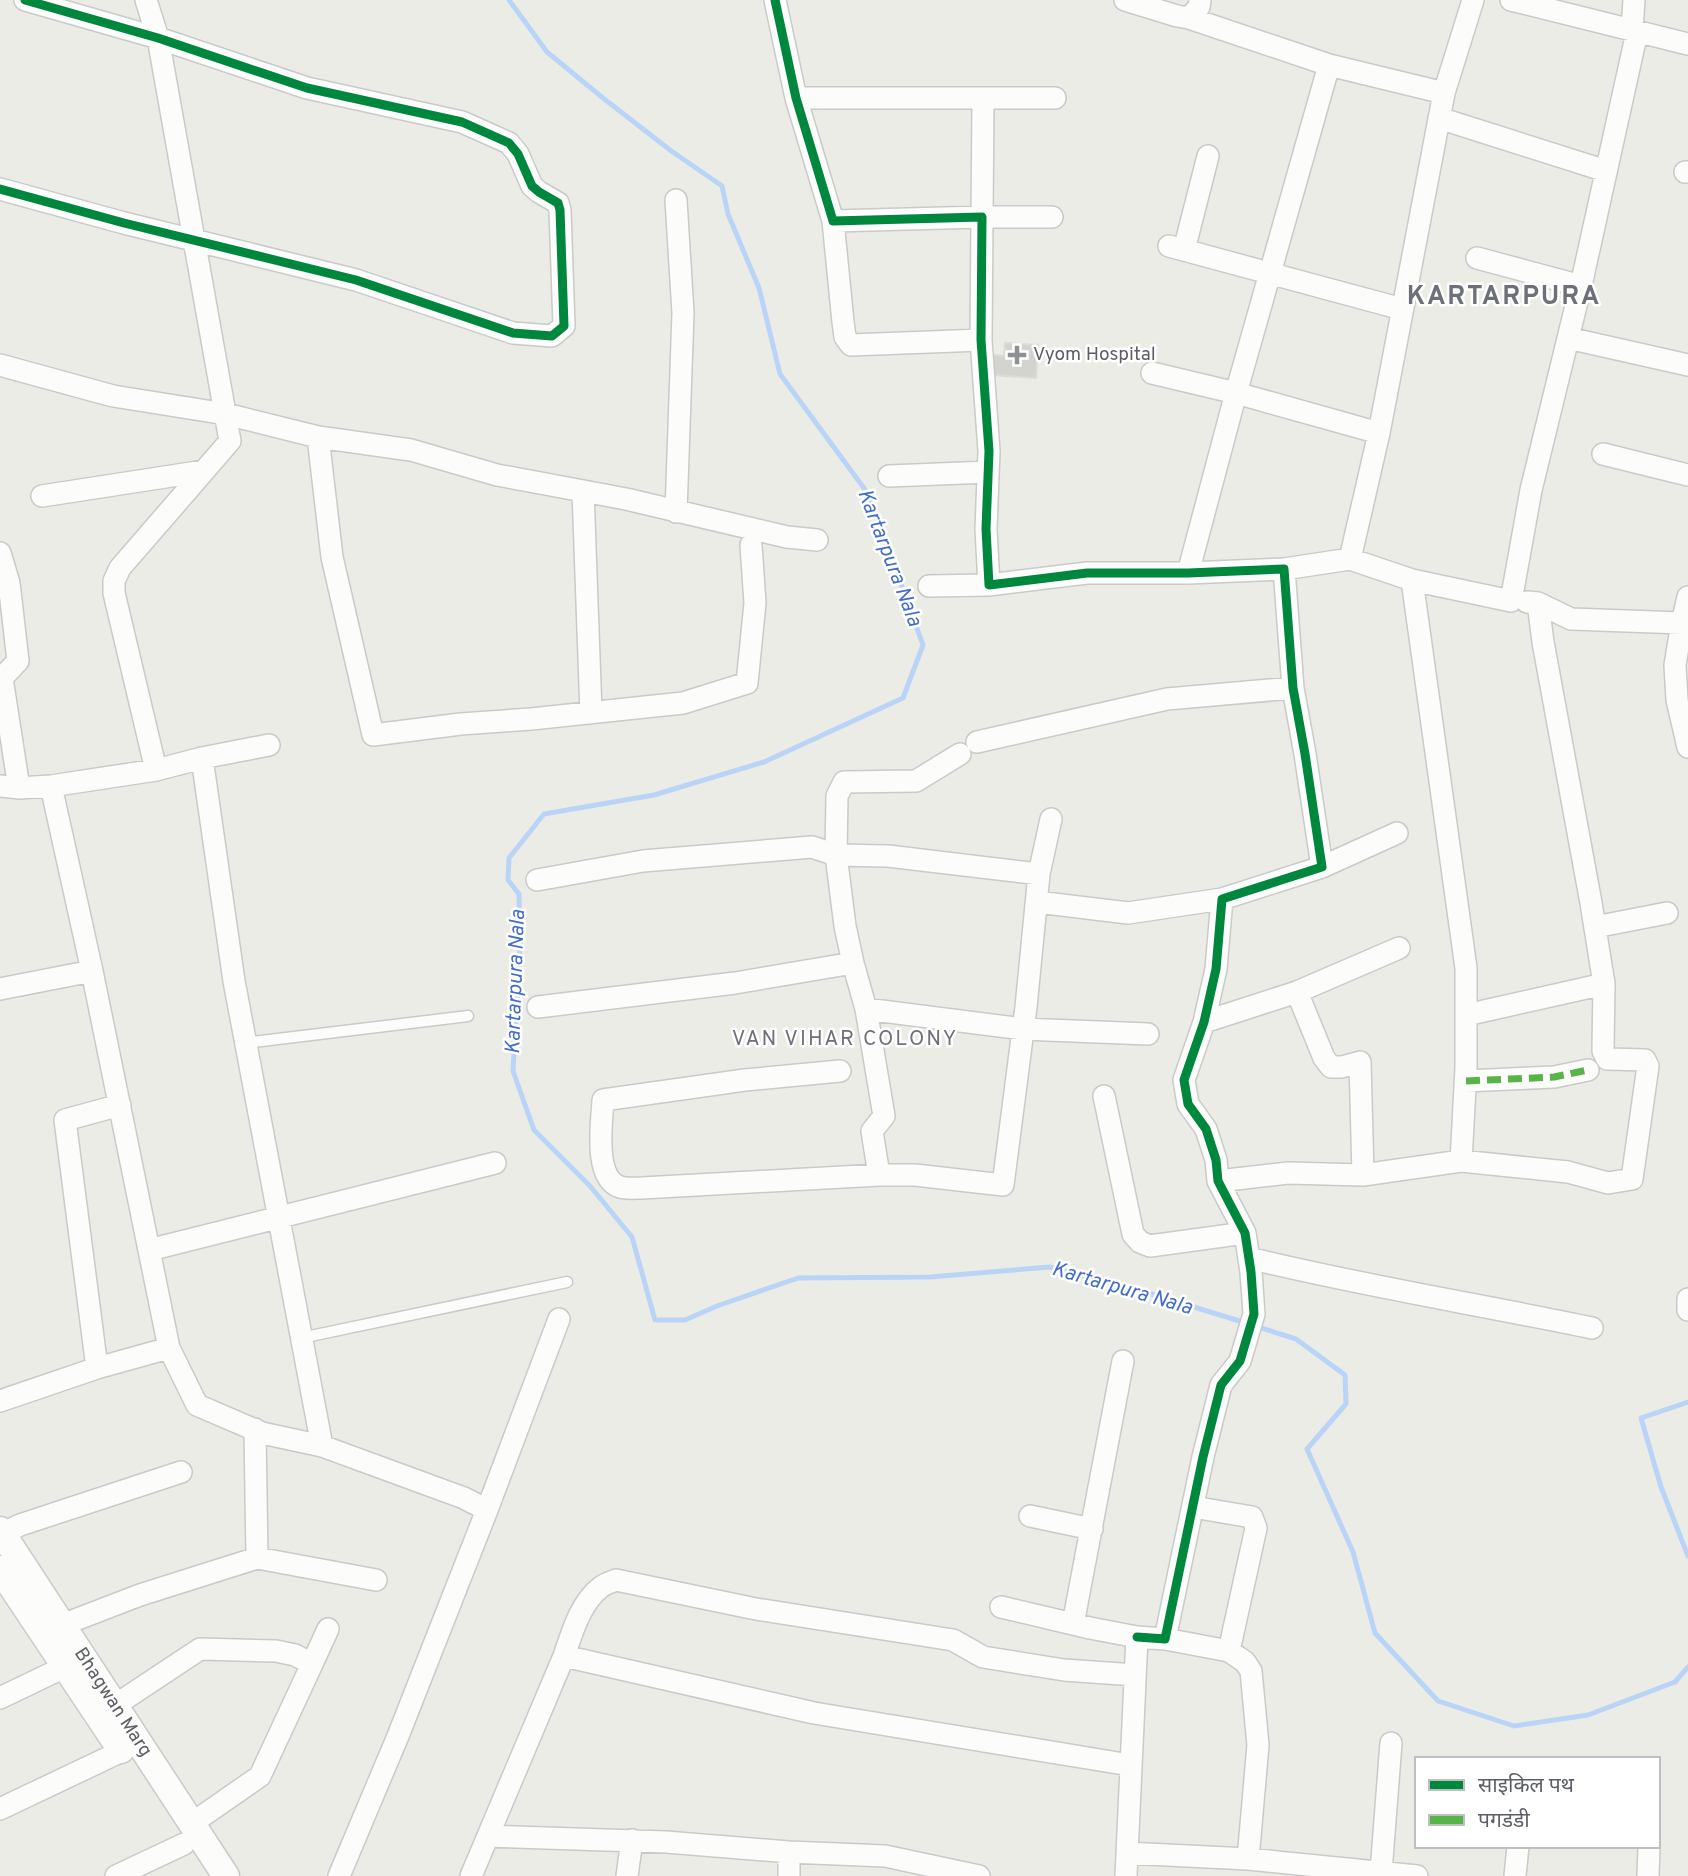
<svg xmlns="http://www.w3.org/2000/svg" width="1688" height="1876" viewBox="0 0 1688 1876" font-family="Overpass,'Noto Sans Devanagari',sans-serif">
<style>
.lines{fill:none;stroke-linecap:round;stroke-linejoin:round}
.stream{stroke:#bad4f8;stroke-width:5}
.building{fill:#d3d3d0;stroke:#dcdbd6;stroke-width:2}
.service-casing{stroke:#c9cac9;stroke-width:13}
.minor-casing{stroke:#c9cac9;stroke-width:24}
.tertiary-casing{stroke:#c9cac9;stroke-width:29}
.service{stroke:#fcfcfb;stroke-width:10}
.minor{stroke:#fcfcfb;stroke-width:21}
.tertiary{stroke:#fcfcfb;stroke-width:26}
.quiet{stroke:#58b448;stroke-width:7;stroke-dasharray:14 7;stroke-linecap:butt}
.cycleway-casing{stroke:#fff;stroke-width:13}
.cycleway{stroke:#00873e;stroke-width:9}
.poi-dot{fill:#8e9092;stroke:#fff;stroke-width:2.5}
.labels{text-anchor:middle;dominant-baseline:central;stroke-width:5;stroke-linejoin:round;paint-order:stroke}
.poi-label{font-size:19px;fill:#5c5f65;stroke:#fff;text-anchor:start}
.street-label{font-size:19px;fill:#5c5f65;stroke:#fff}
.water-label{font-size:21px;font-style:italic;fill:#426dc8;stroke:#fff}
.neighbourhood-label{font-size:21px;letter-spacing:2px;fill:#6d7177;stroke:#fff}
.district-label{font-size:26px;font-weight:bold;letter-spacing:2px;fill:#6d7177;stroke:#fff}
</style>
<rect width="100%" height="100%" fill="#ecece7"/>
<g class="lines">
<path class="stream" d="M509,0L547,52L603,98L670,150L722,186L728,214L759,288L780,374L869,495L923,645L903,698L764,762L654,795L544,814L509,858L508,880L519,894L520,948L513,1071L534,1130L590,1186L632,1237L655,1320H685L717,1306L798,1278L930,1277L1050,1267L1142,1291L1246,1323
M1255,1326L1296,1339L1345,1375L1346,1404L1307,1449L1353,1552L1375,1633L1438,1701L1514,1726L1588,1715L1675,1682L1688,1667
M1688,1402L1641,1418L1661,1487L1688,1556"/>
</g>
<path class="building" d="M1005,343L1038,345L1036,378L993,375L994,355L1004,356Z"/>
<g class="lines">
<defs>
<path id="service" d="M245,1043L468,1016
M301,1338L567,1282"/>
<path id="minor" d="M146,0L158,38L230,441L120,568L114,581V593L156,770
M775,0L796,98L833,221L982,217L981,340L989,451L986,529L989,585L1087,573H1188L1284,569L1293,688L1305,754L1322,867L1222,899L1216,969L1204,1022L1184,1080L1188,1104L1206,1129L1216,1160L1218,1181L1245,1233L1251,1272L1254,1314L1240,1361L1221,1385L1203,1457L1165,1639L1137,1637
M1125,0L1177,16L1189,18L1199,7L1200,0
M1511,0L1688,44
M1189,18L1329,65
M1632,30L1634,0
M796,98H1055
M983,98L982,217H1052
M1439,118L1606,171
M1685,172H1688
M0,189L124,223L356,280L513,333L552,336L564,326L560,210L558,203L539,192L532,186L518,154L509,143L462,122L307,88L158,38L25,0
M833,221L843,322L845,337L851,345L981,340
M1169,246L1402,309
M1184,250L1208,156
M1477,258L1581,286
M1568,338L1688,365
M0,365L113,396L226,414L318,437L332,557L373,735L461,724L531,719L683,703L747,683L755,603L751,545
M1152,373L1236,393L1379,433
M318,437L411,450L497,475L626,499L787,537L817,540
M1603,454L1688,475
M889,476L988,472
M583,491L591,713
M42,496L204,471
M676,512L683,313L676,200
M0,553L9,583L18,661L2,678
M1350,559L1412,580L1466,968V1068L1461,1161
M1284,569L1350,559L1379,433L1444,93
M1188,573L1236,393L1329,65L1444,93L1473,0
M1412,580L1511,601L1531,490L1582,281L1637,32
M929,586L989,585
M1527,602L1538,603L1571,619L1682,623L1688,597
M1682,623L1675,665L1677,700L1688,747
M0,678H2L19,788
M977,742L1167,699L1293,688
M202,758L234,981L322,1446
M0,786L19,788L51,786L92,971
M51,786L156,770L202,758L269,745
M1322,867L1397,833
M537,880L643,861L812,847L836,855L837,796L844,782L916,781L960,754
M1037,902L1128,913L1222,899
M1595,927L1667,913
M853,963L866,1009L1023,1029L1148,1034
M0,989L92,971L169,1348L97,1368L0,1401
M1297,992L1324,1058L1331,1067H1342L1360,1062L1363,1175
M538,1007L735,983L853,963L845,926L836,855L888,856L1039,874
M866,1009L884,1116L872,1131L879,1175
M1466,1015L1604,984
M1204,1022L1297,992L1399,948
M840,1071L745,1080L603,1100C602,1121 593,1178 620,1187C626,1189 635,1188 642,1188L879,1175H915L1003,1185L1026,1007L1039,874L1051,819
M1466,1081L1554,1077L1588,1070
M1104,1096L1133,1234L1140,1242L1150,1246L1245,1233
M1218,1181L1288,1173L1363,1175L1461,1161L1568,1172L1608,1183L1632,1179L1648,1066L1645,1060L1607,1059L1603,1051L1604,984L1591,903L1543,642L1538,603
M149,1250L495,1163
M1249,1258C1362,1286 1478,1304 1592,1328
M1688,1299V1310
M169,1348L197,1405L262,1433L322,1446L464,1498L487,1510
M97,1368L65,1120L120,1105
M255,1429L257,1558
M1193,1507L1252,1517L1256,1528L1229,1651
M1030,1516L1092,1529
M0,1535L20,1525L181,1472
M1001,1607L1090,1628L1137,1637L1126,1876
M1073,1624L1123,1361
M62,1625L140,1595L257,1558L376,1580
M1165,1639L1229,1651L1245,1662L1251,1671L1258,1745L1248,1859
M564,1656L814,1713L1130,1765
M312,1664L328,1629
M0,1698L77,1661
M114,1706L200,1649L276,1651L295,1655L312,1664L260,1776L191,1824
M0,1809L122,1751
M488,1836L666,1842L789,1852L885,1856L979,1876
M1127,1853L1248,1859L1417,1876
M1381,1872L1391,1743
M116,1876L184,1844
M339,1876L398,1736L487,1510L559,1319
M471,1876L564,1656C572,1633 580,1603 601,1587C605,1584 611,1582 616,1580L756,1609L953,1640L983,1657L1064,1670L1135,1675
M627,1876L632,1840
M789,1876V1852
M1515,1876L1518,1846
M1648,1876L1649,1846"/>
<g id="tertiary">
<path id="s1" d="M0,1530L226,1876"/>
<path d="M0,1569L121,1750"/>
</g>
</defs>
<use href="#service" class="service-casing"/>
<use href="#minor" class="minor-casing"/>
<use href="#tertiary" class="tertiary-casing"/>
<use href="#service" class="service"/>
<use href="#minor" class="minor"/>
<use href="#tertiary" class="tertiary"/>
<path class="quiet" d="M1466,1081L1554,1077L1588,1070"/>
<defs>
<path id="cycleway" d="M775,0L796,98L833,221L982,217L981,340L989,451L986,529L989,585L1087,573H1188L1284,569L1293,688L1305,754L1322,867L1222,899L1216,969L1204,1022L1184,1080L1188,1104L1206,1129L1216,1160L1218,1181L1245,1233L1251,1272L1254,1314L1240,1361L1221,1385L1203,1457L1165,1639L1137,1637
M0,189L124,223L356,280L513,333L552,336L564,326L560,210L558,203L539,192L532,186L518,154L509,143L462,122L307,88L158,38L25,0"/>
</defs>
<use href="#cycleway" class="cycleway-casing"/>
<use href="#cycleway" class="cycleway"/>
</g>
<path class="poi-dot" d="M1013.5 344.5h7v7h7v7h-7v7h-7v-7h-7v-7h7z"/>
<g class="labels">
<g class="poi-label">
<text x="1033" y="355">Vyom Hospital</text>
</g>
<g class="street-label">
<text stroke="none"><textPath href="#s1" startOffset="206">Bhagwan Marg</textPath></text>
</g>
<g class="water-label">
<text transform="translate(889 558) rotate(69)">Kartarpura Nala</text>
<text transform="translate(516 982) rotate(-88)">Kartarpura Nala</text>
<text transform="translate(1122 1289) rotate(16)">Kartarpura Nala</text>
</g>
<g class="neighbourhood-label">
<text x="845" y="1039">VAN VIHAR COLONY</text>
</g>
<g class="district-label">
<text x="1504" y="297">KARTARPURA</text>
</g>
</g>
<rect x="1415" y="1757" width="245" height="91" fill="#ffffff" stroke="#bebfc1" stroke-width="2"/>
<rect x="1429" y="1780" width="35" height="10" fill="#00873e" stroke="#bebfc1" stroke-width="2"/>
<text x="1478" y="1792" font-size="21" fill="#5c5f65">साइकिल पथ</text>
<rect x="1429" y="1815" width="35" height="10" fill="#58b448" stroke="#bebfc1" stroke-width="2"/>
<text x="1478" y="1827" font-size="21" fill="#5c5f65">पगडंडी</text>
</svg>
